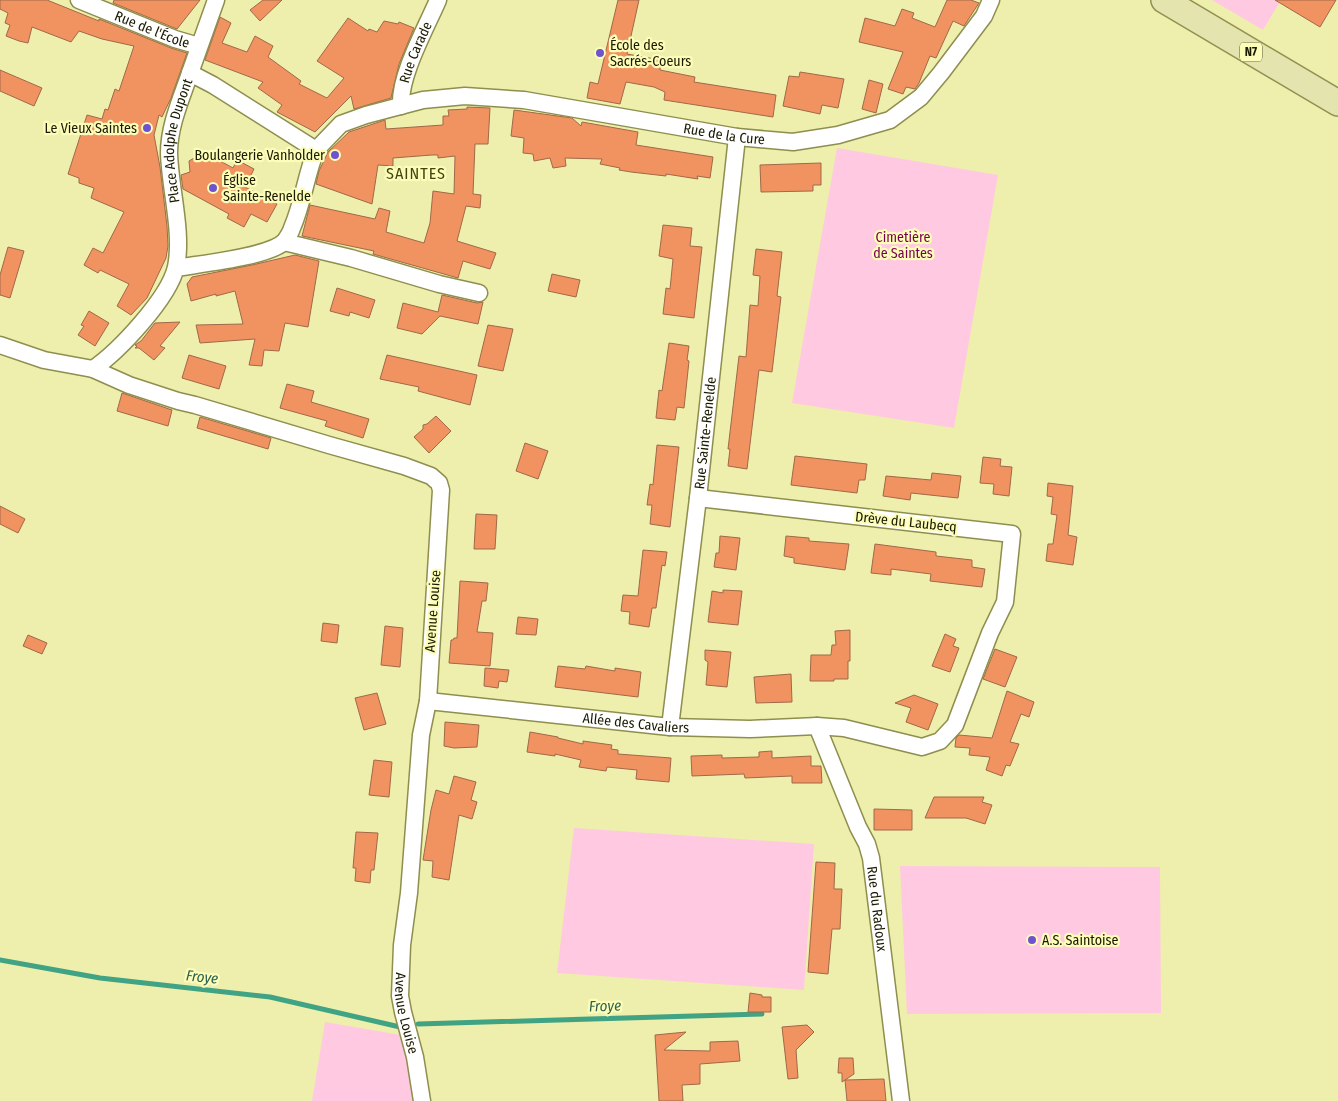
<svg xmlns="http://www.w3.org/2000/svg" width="1338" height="1101" viewBox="0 0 1338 1101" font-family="'Fira Sans Condensed',sans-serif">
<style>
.green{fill:#ffc9e2}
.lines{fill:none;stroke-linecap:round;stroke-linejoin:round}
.stream{stroke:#40a384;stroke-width:5}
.building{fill:#f09360;stroke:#a16849}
.minor-casing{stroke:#8e8e4e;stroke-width:19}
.primary-casing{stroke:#929150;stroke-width:28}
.minor{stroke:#fff;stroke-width:16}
.primary{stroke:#e4e4af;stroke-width:25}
.poi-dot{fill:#6d53cd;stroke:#fcfdb9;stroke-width:2}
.labels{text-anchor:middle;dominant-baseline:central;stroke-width:4.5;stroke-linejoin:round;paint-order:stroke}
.shield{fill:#fcfdb9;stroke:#5e5d38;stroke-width:1}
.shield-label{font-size:12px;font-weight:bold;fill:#1a1901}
.street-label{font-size:14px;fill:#1a1901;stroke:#fcfdb9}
.poi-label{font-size:14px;fill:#1a1901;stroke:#fcfdb9;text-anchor:start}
.park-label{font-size:14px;fill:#790050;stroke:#fcfdb9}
.water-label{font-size:15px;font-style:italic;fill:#2d614f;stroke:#fcfdb9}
.quarter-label{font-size:16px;letter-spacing:1px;fill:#444412;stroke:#fcfdb9}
</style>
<rect width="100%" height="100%" fill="#eeefac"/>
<path class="green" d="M1212,0H1281L1263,30Z
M837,148L998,175L954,428L792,403Z
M574,828L814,844L804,990L557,973Z
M900,866L1160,867L1161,1013L907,1014Z
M325,1022L401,1035L417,1101H312Z"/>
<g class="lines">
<path class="stream" d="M0,960L100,978L270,997L400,1027
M418,1024L762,1014"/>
</g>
<path class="building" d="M0,0H47L99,21V19L171,48L187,53L171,98L162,117L159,115L154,135L160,167L167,226L168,246L166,258L147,298L131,315L117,306L129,284L100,270L98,273L84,265L93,248L103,253L124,212L91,198L94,188L79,183V178L68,174L87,115L102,119L105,109L108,110L115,89L119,91L134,46L102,39L79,31L71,42L32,27L28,43L19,41L6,36L10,25L5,23L8,13L0,9Z
M114,0H200L177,29L113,3Z
M263,0H282L260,21L250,10Z
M618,0H639L627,54L661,60L660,70L695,77L694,82L776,95L773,117L664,100L665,92L654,87L626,82L620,104L587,98L590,82L598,84Z
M947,0H971L979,3L964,26L953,21L936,58L930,56L919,83L915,89L906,87L903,94L888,89L903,52L859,42L865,18L895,26L902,9L914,13L912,18L935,27Z
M1275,0H1336L1320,27Z
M220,17L231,23L222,43L247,52L255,36L273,46L268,57L301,81L299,84L327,98L344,78L317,61L348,18L368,31L369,29L377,32L384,21L398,24L399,22L414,28L399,64L391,98L354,109L351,96L315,132L277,112L282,105L258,88L263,82L205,60Z
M0,70L42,88L34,106L0,91Z
M800,72L844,79L838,108L822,105L820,114L783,106L789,76L799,77Z
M869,80L883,84L876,113L862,109Z
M467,107L490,108L488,144H475L473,194L481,195L480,208L466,206L457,241L496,253L490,269L463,261L458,278L373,254L374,251L302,236L310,205L375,219L379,208L390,211L386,232L424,243L430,223L433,191L454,194L455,156L438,158V155H432L393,158V166L378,165L372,204L316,184L319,171L328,152L349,132L385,120L386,129L443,125V116H449L448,110L467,109Z
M514,110L572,118L581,126L582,122L638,132L636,145L713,157L710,178L697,176L698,179L666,174V176L631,172L619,170L620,168L600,164L602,159L565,158L566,166L553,168L550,158L534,161L533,154L523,153L524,138L511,136Z
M200,150L233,168L237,160L254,169L245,187L277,204L267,222L251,214L244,227L227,218L229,214L183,189L181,175L190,172L189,161L196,157Z
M821,163V185H813V191L761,192L760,165Z
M663,225L692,228L690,246L702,247L694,318L663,314L666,288L670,289L673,259L659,256Z
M8,247L24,251L10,298L0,295V275Z
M756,249L782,252L777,296L781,297L772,372L759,370L747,469L728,466L730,449H728L739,356L746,357L750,305L758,306L760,276L753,275Z
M295,255L319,261L308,327L285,323L279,351L264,350L262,366L249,365L255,339L200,343L196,325L243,324L235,291L216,296V294L191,301L187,284L192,277L252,265Z
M552,274L580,280L576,297L548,291Z
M337,288L375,300L369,318L350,312L349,316L330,311Z
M442,295L477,303L483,302L478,324L440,316L422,334L397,328L403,303L438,312Z
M89,311L109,323L95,346L78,335L84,326L81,325Z
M180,322L160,346L165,348L154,360L139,348H135L137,346L135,345L141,341L155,323Z
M488,325L513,329L503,371L478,366Z
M669,343L689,346L687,360L689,361L684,408L677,407L675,420L656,418L659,390L662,391Z
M189,355L226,366L219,389L182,378Z
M387,355L477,375L470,405L418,391L419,387L380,379Z
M287,384L314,391L311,402L369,419L363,438L325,426L327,421L280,408Z
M122,393L172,410L168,426L117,411Z
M436,416L451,431L429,453L414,437L423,429V425L427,424Z
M200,417L271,438L268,449L197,428Z
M525,443L548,451L538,479L516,471Z
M657,445L679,447L670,527L650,524L652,505H647L650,484L653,485Z
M795,456L867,464L865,480H859L857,493L791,485Z
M983,457L1001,459L1000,466L1012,467L1009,496L993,494L994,484L980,483Z
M932,473L961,476L958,498L911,493L910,500L883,496L886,476L931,480Z
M1048,483L1073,486L1068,535L1077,537L1073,565L1046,561L1048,544H1053L1057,515L1051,514L1053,497L1047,496Z
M0,506L25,519L18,533L0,524Z
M476,514L497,515L495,549H474Z
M720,536L740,538L736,570L714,567L716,553H719Z
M786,536L809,538V541L849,544L845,570L794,563V558L784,556Z
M875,544L936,552V556L972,560V567L985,569L982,587L930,581L931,574L891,569V575L871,573Z
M643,550L667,552L665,566L662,565L656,608H652L649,627L629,624L630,612L621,611L623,595L638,596Z
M460,581L488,583L486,601H482L477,632L493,633L490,666L449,663L451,640H453L454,638H457Z
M723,590L742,591L738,625L708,622L712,591L723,593Z
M518,617L538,619L536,635L516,634Z
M323,623L339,625L337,643L321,641Z
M385,626L403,628L400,667L381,665Z
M850,630V661H848V679H834V681H810L811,655H831L832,645H836L835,631Z
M945,634L956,639L953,646L959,648L950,672L932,666Z
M28,635L47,643L42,654L23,646Z
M995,649L1017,657L1005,687L983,679Z
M705,650L731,652L727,687L706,685L708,662L705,660Z
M558,666L585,669L586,666L615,671V668L641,672L638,697L555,687Z
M485,668L509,670L507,682L499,681L498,688L484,686Z
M791,674L792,702L756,703L754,677Z
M1007,691L1034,702L1029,717L1021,714L1010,742L1019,744L1010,766L1006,765L1002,776L986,770L990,757L969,755L970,748L955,747L956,738L959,735L992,738Z
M377,693L386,724L364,730L355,698Z
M914,695L938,704L928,730L906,722L911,708L895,703Z
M445,722L479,725L477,747L454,748L444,746Z
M530,732L558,737V738L583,744V741L612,745L611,749L618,750V754L671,758L669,782L636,779L637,770L607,767L606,771L579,767L581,760L555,754V756L527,752Z
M772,751V758L811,756V766H821L822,783H792V776L745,778L744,774L692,776L691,756L722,755V758L759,757V752Z
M374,760L392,762L389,797L369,795Z
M454,776L476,782L471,800L477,802L472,819L459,815L449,880L432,877L433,861L423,860L431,810L436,790L449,794Z
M934,797H984L982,802L992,805L985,824L966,818H925Z
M874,809L912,810V830H874Z
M356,832L378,833L374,870H371L370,883L355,881L356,868H353Z
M816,862L835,863L834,889H842L840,929H832L828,974L808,972Z
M750,993L762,995V997H771V1012H748Z
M807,1025L814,1032L796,1050L798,1078L788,1079L782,1027Z
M686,1032L664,1050L710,1051V1042L738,1041L740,1061L700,1064V1084L682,1085L683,1101H659L655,1035Z
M839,1058H853L854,1074L842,1082V1073H838Z
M884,1079L886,1101H847L845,1080Z"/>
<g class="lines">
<defs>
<g id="minor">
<path id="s1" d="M79,0L175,39L199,46"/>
<path d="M190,73L216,0"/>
<path id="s2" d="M401,106C399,76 426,28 438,0"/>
<path id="s3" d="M316,150L341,124L366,115L423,100L465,96L524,100L737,137L793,142L838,135L890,120L921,97L941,73L984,16L991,0"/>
<path d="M284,242L351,258L439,284L479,293"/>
<path id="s4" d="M0,345L44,360L93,369L129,385L178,401L195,405L329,445L404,466L431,476L439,483L441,490L428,701L421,735L409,893L402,945L400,996L403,1012L415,1057L422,1101"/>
<path id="s5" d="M93,369C119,351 169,298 176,267C183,232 170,189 169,153C169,126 181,99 190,73L213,85L316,150C306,175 303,203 292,228C291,232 287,238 285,241C270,257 198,264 176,268"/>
<path id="s6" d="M428,701L670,727L750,729L817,726L844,728L922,747L940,741L955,725L990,633L1005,602L1012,534L698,498"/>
<path id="s7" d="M817,726L858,827L867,844L871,858L901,1101"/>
<path id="s8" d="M670,727L698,498L737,137"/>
</g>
<path id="primary" d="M1164,0L1338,103"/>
</defs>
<use href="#minor" class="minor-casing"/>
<use href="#primary" class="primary-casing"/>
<use href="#minor" class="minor"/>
<use href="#primary" class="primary"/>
</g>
<g class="poi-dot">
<circle cx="600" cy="53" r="5"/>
<circle cx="147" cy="128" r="5"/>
<circle cx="335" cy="155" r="5"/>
<circle cx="213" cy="188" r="5"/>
<circle cx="1032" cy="940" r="5"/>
</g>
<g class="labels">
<rect class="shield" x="1240" y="42.5" width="22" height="19" rx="4"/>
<g class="shield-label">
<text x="1251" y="52">N7</text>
</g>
<g class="street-label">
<text stroke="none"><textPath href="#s1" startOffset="79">Rue de l'École</textPath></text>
<text stroke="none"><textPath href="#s2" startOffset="56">Rue Carade</textPath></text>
<text stroke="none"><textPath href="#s3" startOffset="426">Rue de la Cure</textPath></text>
<text stroke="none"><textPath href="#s5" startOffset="261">Place Adolphe Dupont</textPath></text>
<text stroke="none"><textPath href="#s8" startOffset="296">Rue Sainte-Renelde</textPath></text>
<text transform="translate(906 522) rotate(6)">Drève du Laubecq</text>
<text transform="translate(433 611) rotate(-86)">Avenue Louise</text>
<text stroke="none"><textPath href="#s6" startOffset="209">Allée des Cavaliers</textPath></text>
<text stroke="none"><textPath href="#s7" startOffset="194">Rue du Radoux</textPath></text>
<text stroke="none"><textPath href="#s4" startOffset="995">Avenue Louise</textPath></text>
</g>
<g class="poi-label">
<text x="610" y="45">École des<tspan x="610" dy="16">Sacrés-Coeurs</tspan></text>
<text x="137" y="128" text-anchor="end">Le Vieux Saintes</text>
<text x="325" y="155" text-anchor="end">Boulangerie Vanholder</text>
<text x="223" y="180">Église<tspan x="223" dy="16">Sainte-Renelde</tspan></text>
<text x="1042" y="940">A.S. Saintoise</text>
</g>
<g class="park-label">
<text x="903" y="237">Cimetière<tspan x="903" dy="16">de Saintes</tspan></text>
</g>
<g class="water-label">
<text transform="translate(202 977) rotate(6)">Froye</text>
<text transform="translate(605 1006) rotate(-2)">Froye</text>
</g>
<g class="quarter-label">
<text x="416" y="173">SAINTES</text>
</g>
</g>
</svg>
